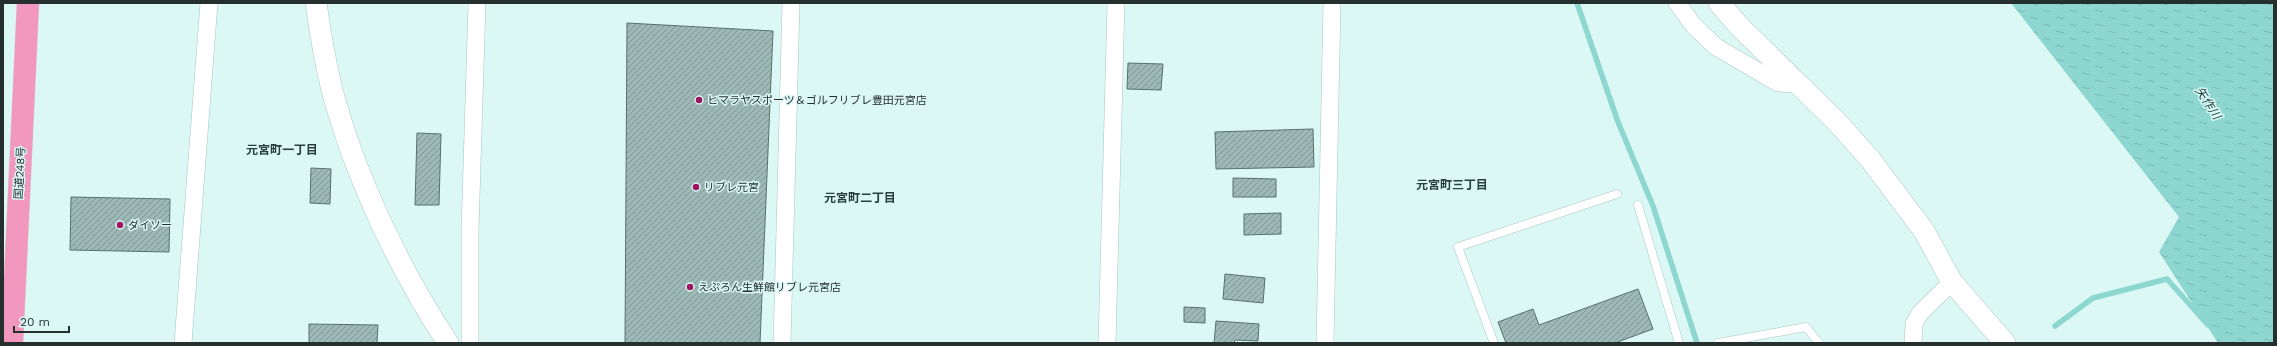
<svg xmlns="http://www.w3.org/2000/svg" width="2277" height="346" viewBox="0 0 2277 346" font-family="'Work Sans','Noto Sans JP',sans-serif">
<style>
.water{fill:url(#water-ripples)}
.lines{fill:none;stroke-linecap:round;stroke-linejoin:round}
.stream{stroke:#8dd7d0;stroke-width:5.5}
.building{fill:url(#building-hatch);stroke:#57706e}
.service-casing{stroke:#a9c5c2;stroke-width:9}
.minor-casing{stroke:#a9c5c2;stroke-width:18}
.tertiary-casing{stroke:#a9c5c2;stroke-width:22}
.trunk-casing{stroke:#d8dad9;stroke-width:23}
.service{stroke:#fff;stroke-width:8}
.minor{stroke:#fff;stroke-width:17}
.tertiary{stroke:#fff;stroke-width:21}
.trunk{stroke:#f298be;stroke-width:22}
.poi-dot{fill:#9e1461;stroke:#dbf8f5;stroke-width:1.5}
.labels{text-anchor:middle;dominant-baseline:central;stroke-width:3;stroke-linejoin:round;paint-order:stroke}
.poi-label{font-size:11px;fill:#242f2e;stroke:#dbf8f5;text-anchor:start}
.street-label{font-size:11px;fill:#242f2e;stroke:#dbf8f5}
.water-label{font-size:12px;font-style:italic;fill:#193d3a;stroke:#dbf8f5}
.neighbourhood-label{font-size:12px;font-weight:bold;fill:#273f3d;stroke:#dbf8f5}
</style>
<defs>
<pattern id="water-ripples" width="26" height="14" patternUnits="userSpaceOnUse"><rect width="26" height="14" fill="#8dd7d0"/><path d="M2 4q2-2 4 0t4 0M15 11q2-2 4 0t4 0" fill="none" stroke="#7ab9b3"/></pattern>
<pattern id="building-hatch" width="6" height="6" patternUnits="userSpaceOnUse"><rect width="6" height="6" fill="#9db9b6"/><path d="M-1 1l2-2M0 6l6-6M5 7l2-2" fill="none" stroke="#809794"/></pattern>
</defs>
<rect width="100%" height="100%" fill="#dbf8f5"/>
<path class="water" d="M2011,3H2274V343H2218L2159,252L2179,217Z"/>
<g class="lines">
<path class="stream" d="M1577,3L1618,122L1653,206L1697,343
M2055,326L2093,298L2167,279L2208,325"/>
</g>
<path class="building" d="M627,23L773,31L760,343H625Z
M1128,63L1163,64L1161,90L1127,89Z
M1313,129L1314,167L1216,169L1215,132Z
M417,133L441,134L439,205H415Z
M311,168L331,169L330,204L310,203Z
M1233,178L1276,179V197H1233Z
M71,197L170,199L169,252L70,250Z
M1281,213V234L1244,235V214Z
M1225,274L1265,278L1263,303L1223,299Z
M1638,289L1653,329L1615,343H1506L1498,322L1533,309L1539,325Z
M1184,307L1205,308V323L1184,322Z
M1216,321L1259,324L1258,341L1235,340L1234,343H1214Z
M309,324L378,325L377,343H309Z"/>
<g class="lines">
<defs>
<path id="service" d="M1638,205L1679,343
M1494,343L1458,247L1617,194
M1718,343L1806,327L1819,343"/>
<path id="minor" d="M1677,3L1694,26L1716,47L1778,83L1797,84
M183,343L209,3
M470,343V231L477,3
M782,343L791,3
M1107,343L1116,3
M1325,343L1332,3
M1913,343L1914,324L1920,313L1952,282"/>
<path id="tertiary" d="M316,3C320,32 325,61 332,90C355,176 399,269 448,343
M1719,3L1740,27L1837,122L1870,159L1924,231L1952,282L2005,343"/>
<path id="trunk" d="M12,343L28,3"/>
</defs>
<use href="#service" class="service-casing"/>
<use href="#minor" class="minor-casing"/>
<use href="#tertiary" class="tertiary-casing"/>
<use href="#trunk" class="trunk-casing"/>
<use href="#service" class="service"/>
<use href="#minor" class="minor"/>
<use href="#tertiary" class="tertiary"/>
<use href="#trunk" class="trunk"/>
</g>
<g class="poi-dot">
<circle cx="699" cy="100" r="4"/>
<circle cx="696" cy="187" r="4"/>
<circle cx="120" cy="225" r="4"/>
<circle cx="690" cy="287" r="4"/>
</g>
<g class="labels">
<g class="poi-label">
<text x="707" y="100">ヒマラヤスポーツ＆ゴルフリブレ豊田元宮店</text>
<text x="704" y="187">リブレ元宮</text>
<text x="128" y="225">ダイソー</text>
<text x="698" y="287">えぷろん生鮮館リブレ元宮店</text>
</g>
<g class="street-label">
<text transform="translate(20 173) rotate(-87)">国道248号</text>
</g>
<g class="water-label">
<text transform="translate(2208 103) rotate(57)">矢作川</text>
</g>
<g class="neighbourhood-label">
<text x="282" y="150">元宮町一丁目</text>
<text x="1452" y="185">元宮町三丁目</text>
<text x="860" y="198">元宮町二丁目</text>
</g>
</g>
<rect width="2277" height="346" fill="none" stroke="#242f2e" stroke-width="8"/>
<path d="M14 326v6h55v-6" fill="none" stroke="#242f2e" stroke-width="2"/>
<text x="20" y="326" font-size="12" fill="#242f2e" stroke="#dbf8f5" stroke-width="3" paint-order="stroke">20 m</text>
</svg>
